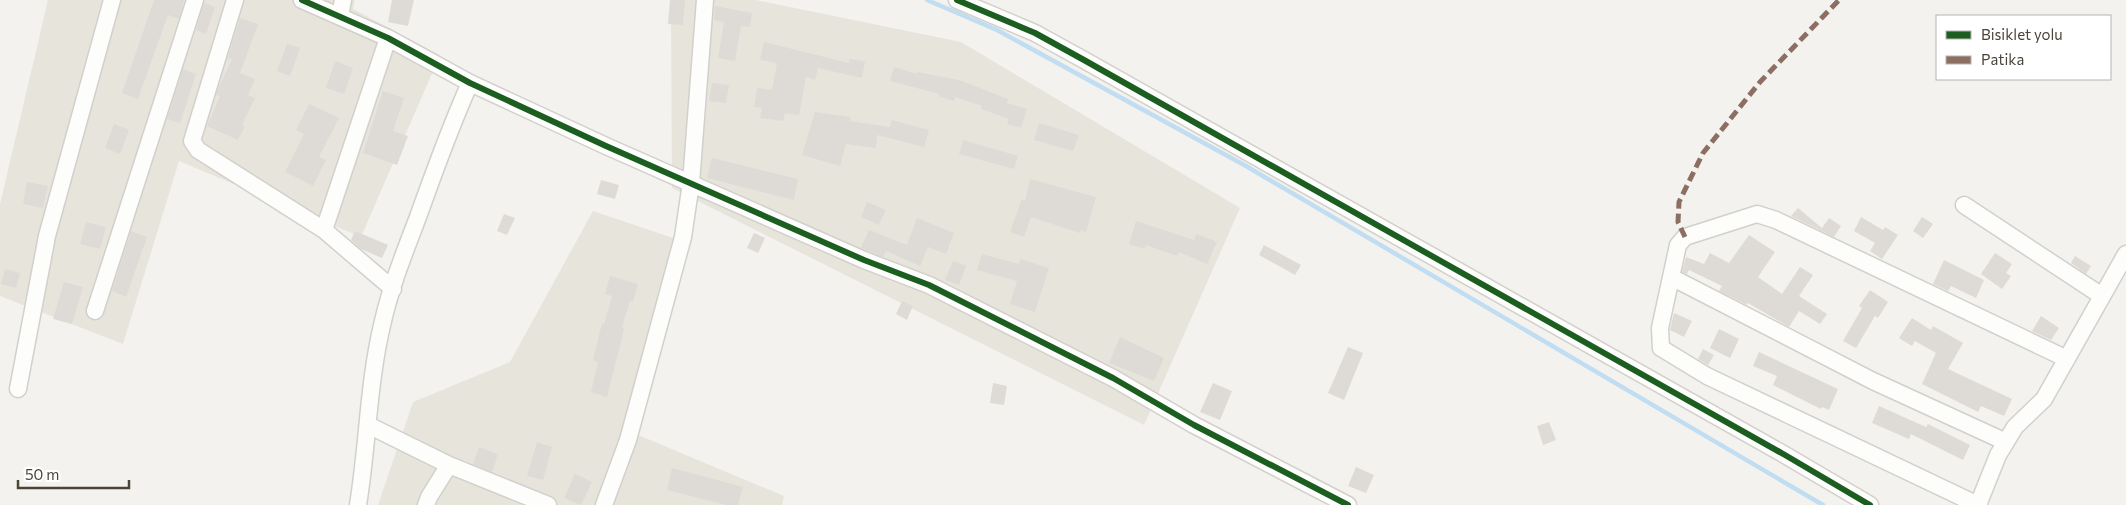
<svg xmlns="http://www.w3.org/2000/svg" width="2126" height="505" viewBox="0 0 2126 505" font-family="Commissioner,sans-serif">
<style>
.residential{fill:#e7e4dc}
.lines{fill:none;stroke-linecap:round;stroke-linejoin:round}
.stream{stroke:#c0ddf1;stroke-width:4.5}
.building{fill:#dedbd6}
.minor-casing{stroke:#d2d0cb;stroke-width:19}
.minor{stroke:#fdfdfc;stroke-width:16}
.quiet{stroke:#8d6e63;stroke-width:5;stroke-dasharray:10 5;stroke-linecap:butt}
.cycleway-casing{stroke:#fff;stroke-width:9}
.cycleway{stroke:#1b5e20;stroke-width:6}
</style>
<rect width="100%" height="100%" fill="#f4f2ee"/>
<path class="residential" d="M48,0H355L353,9L440,55L361,237L179,161L123,344L0,296V204Z
M671,0H756L961,42L1240,208L1144,425L672,188Z
M593,211L679,240L631,432L784,496L782,505H378L413,402L510,362Z"/>
<g class="lines">
<path class="stream" d="M927,0L997,30L1246,166L1823,505"/>
</g>
<path class="building" d="M154,0H184L179,19L168,15L138,99L122,93Z
M392,0H414L408,26L388,22Z
M670,0H685L683,25L668,24Z
M204,3L215,7L206,34L196,30Z
M715,6L752,13L750,27L741,26L735,61L718,58L724,22L714,20Z
M240,18L258,24L240,73L255,79L248,95L255,98L242,125L245,126L238,140L207,126L220,96L216,95L220,85L232,59L228,58Z
M764,42L849,63V59L865,61L862,78L818,68L815,80L806,77L799,115L785,113L783,121L760,118L762,108L754,107L757,88L772,90L777,63L760,60Z
M287,44L300,48L290,76L277,71Z
M335,61L353,68L344,94L326,88Z
M894,67L917,74V72L959,80L1008,99L1007,103L1027,109L1021,128L1007,124L1009,119L981,109L982,106L955,97L954,101L938,96L939,94L890,81Z
M183,69L196,74L180,123L167,119Z
M712,83L729,85L726,103L709,101Z
M383,91L404,98L393,131L408,136L397,165L363,153Z
M309,104L339,118L319,157L326,160L313,186L285,172L304,134L296,130Z
M815,112L850,117V121L890,127L892,120L929,130L924,147L877,135L876,148L846,144L840,166L802,155Z
M1039,123L1079,135L1073,151L1034,140Z
M114,124L129,130L120,154L105,148Z
M963,140L1018,156L1014,169L959,154Z
M712,158L798,179L794,200L707,178Z
M1030,179L1096,197L1086,232L1081,230L1080,233L1031,217L1024,237L1010,232L1022,199L1025,201Z
M601,180L619,185L615,199L597,194Z
M27,182L48,186L43,208L23,204Z
M867,202L886,210L879,225L861,217Z
M1798,208L1822,228L1829,218L1841,226L1834,237L1791,216Z
M504,214L515,218L507,235L497,231Z
M1861,217L1883,230L1885,227L1898,235L1882,259L1870,251L1875,243L1854,231Z
M1922,217L1933,224L1923,238L1913,231Z
M917,218L954,233L946,254L928,247L920,266L886,251L883,257L861,248L869,230L907,245Z
M1136,221L1194,240L1196,234L1217,242L1207,264L1179,252L1177,256L1146,245L1145,249L1129,244Z
M86,222L106,227L100,249L80,244Z
M131,231L147,237L126,297L112,291Z
M355,231L388,245L382,258L361,249L351,240Z
M754,233L765,238L758,253L747,248Z
M1749,235L1775,252L1758,277L1782,294L1800,267L1813,275L1799,296L1827,314L1820,324L1799,311L1789,327L1748,303L1747,305L1719,291L1722,286L1689,270L1687,274L1682,272L1686,257L1704,264L1710,253L1729,263Z
M1264,245L1301,265L1295,275L1259,255Z
M1995,253L2012,264L2006,273L2011,276L2002,289L1981,274Z
M982,254L1019,264L1020,259L1049,268L1035,312L1010,304L1017,281L977,270Z
M2075,256L2091,266L2086,274L2071,263Z
M1944,260L1984,280L1976,298L1951,286L1948,291L1933,284Z
M953,261L966,266L959,285L945,280Z
M5,269L20,273L16,288L1,284Z
M610,276L638,284L633,302L630,301L622,327L624,328L622,338L607,397L591,392L598,362L593,360L602,323L604,324L612,296L605,294Z
M64,282L83,287L72,324L53,319Z
M1870,290L1888,302L1878,318L1875,316L1856,348L1843,341L1862,308L1859,306Z
M902,301L913,306L907,320L896,314Z
M1674,313L1692,321L1684,337L1670,330Z
M2041,316L2059,328L2051,340L2032,331Z
M1912,318L1931,330L1933,326L1963,343L1948,369L2012,399L2004,416L1981,406L1978,412L1922,384L1936,353L1915,341L1912,346L1899,338Z
M1719,329L1739,339L1730,358L1710,348Z
M1120,337L1164,358L1154,381L1109,363Z
M1348,347L1363,353L1344,400L1328,393Z
M1703,349L1714,355L1708,365L1698,359Z
M1759,352L1838,389L1829,410L1822,407L1821,409L1773,385L1777,376L1753,366Z
M993,383L1007,386L1004,405L990,403Z
M1213,383L1232,391L1220,420L1200,412Z
M1879,406L1926,427L1928,424L1970,445L1963,460L1911,434L1909,439L1872,423Z
M1549,422L1556,440L1543,445L1537,426Z
M537,442L552,447L543,480L527,476Z
M479,447L498,454L492,472L473,464Z
M1356,467L1374,475L1366,493L1348,486Z
M672,468L743,487L738,505H726L667,490Z
M575,474L592,482L581,505L564,498Z"/>
<g class="lines">
<defs>
<path id="minor" d="M235,0L192,141L198,150L324,230L393,289
M302,0L388,38L470,83L606,146L864,260L929,285L1113,378L1194,425L1348,505
M957,0L1035,33L1084,60L1785,455L1870,505
M340,16L343,0
M1964,205L2102,296
M324,230L388,38
M1671,277L1873,381L2006,442
M95,311L195,0
M18,389L47,236L112,0
M368,425L449,465L548,505
M358,505C368,444 368,382 383,321C391,286 405,251 418,217C434,172 450,127 470,83
M426,505L429,497L449,465
M604,505L628,440L683,237L691,183L705,0
M1978,505L1707,376L1661,348L1660,328L1678,245L1685,237L1757,214L1776,220L2067,359
M1978,505L1998,455L2015,427L2044,399L2126,254"/>
</defs>
<use href="#minor" class="minor-casing"/>
<use href="#minor" class="minor"/>
<path class="quiet" d="M1685,237L1678,222L1679,202L1703,153L1760,82L1839,0"/>
<defs>
<path id="cycleway" d="M302,0L388,38L470,83L606,146L864,260L929,285L1113,378L1194,425L1348,505
M957,0L1035,33L1084,60L1785,455L1870,505"/>
</defs>
<use href="#cycleway" class="cycleway-casing"/>
<use href="#cycleway" class="cycleway"/>
</g>
<rect x="1936" y="15" width="175" height="65" fill="#ffffff" stroke="#b7b4b0"/>
<rect x="1946" y="31" width="25" height="8" fill="#1b5e20" stroke="#b7b4b0"/>
<text x="1981" y="40" font-size="15" fill="#4b4439">Bisiklet yolu</text>
<rect x="1946" y="56" width="25" height="8" fill="#8d6e63" stroke="#b7b4b0"/>
<text x="1981" y="65" font-size="15" fill="#4b4439">Patika</text>
<path d="M18 480v8h111v-8" fill="none" stroke="#4b4439" stroke-width="2.5"/>
<text x="25" y="480" font-size="15" fill="#4b4439" stroke="#ffffff" stroke-width="4" paint-order="stroke">50 m</text>
</svg>
